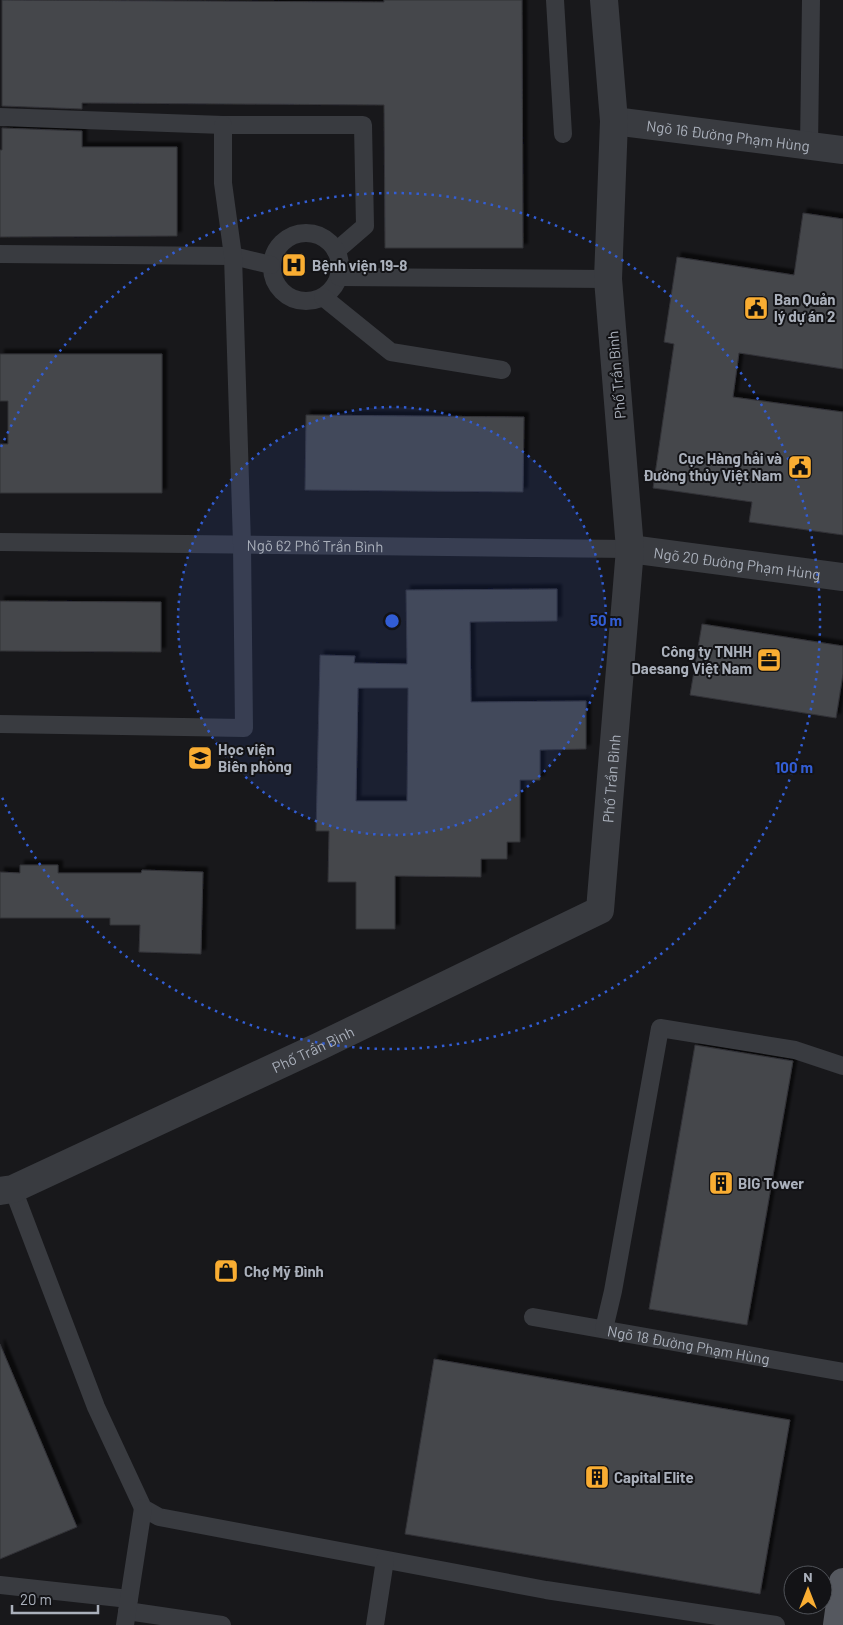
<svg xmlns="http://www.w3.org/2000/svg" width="843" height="1625" viewBox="0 0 843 1625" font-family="Barlow,sans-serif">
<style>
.building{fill:#44464b;stroke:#323237;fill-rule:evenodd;filter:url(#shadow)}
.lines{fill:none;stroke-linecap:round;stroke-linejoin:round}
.service{stroke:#393b40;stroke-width:18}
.minor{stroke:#393b40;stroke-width:28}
.primary{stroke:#55585f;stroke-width:28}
.ring{fill:none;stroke:#325dd4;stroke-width:2.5;stroke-dasharray:2.5 5}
.labels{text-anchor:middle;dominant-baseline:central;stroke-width:4;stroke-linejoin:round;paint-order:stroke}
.street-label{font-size:15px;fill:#aab0bb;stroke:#131316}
.poi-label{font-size:15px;font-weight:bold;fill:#aab0bb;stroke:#131316;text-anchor:start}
.centre{fill:#325dd4;stroke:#131316;stroke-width:2.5}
.ring-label{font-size:15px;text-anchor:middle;font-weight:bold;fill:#325dd4;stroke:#131316;stroke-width:4;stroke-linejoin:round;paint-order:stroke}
</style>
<defs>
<filter id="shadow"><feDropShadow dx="4.5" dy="-4.5" stdDeviation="1" flood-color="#0009"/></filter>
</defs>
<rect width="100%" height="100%" fill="#18181b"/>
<path class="building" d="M2,0L384,2V0H522L523,248H385L384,105L82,103V109L2,106Z
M2,128L82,131V147H177V236L0,237V150H2Z
M803,213L843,219V369L739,353L733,397L843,412V535L749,522L752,502L653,488L674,344L664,342L677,257L794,275Z
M0,354H162V493H0V444H8V401H0Z
M306,415L524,417L523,492L305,490Z
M557,589V621L470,622L471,702L586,701V749L540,750V780H520V842H507V859H481V877L395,876V929H356V882H328L329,831H316L320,655L355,656L354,663L407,664L406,590ZM358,688H408L407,801H356Z
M0,601L161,602V652L0,651Z
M702,624L843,646V674L836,718L690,695Z
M20,865H58V873H141L142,870L203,872L201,954L139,952L140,925H110V918H0V872L20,873Z
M695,1045L793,1061L747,1325L649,1309Z
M0,1344L77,1527L0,1559Z
M434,1359L790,1420L760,1594L405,1534Z"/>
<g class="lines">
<g class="service">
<path d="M555,0L563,134"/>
<path d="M0,117L223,125H363L365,226L336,251"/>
<path d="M809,146L811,0"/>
<circle cx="306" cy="267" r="34"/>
<path d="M0,254L233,256L271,265"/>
<path d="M339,277L608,279"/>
<path d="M323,297L391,352L502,370"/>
<path id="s1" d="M0,542L630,549"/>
<path d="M0,724L244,728L242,544L233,256L223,183V125"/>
<path d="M13,1189L96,1407L143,1508L159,1517L546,1590L776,1625"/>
<path id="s2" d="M533,1317L843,1372"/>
<path d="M604,1329L613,1291L660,1028L795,1050L843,1066"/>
<path d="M0,1585L129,1599"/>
<path d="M127,1611L222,1625"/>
<path d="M125,1625L143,1508"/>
<path d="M375,1625L385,1560"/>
</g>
<g class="minor">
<path id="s3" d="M614,121L843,150"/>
<path id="s4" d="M630,549L843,577"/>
<path id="s5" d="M0,1191L13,1189L320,1046L600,910L630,549L608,279L614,121L604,0"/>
</g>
<path class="primary" d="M837,1625L843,1582"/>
</g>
<circle cx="392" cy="621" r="214" fill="#325dd4" fill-opacity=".12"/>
<g class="ring">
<circle cx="392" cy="621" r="214"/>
<path d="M1 447A428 428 0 1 1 1 795"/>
</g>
<defs>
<symbol id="hospital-square" viewBox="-11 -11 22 22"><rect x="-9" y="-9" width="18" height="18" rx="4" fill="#f9ad32" stroke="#131316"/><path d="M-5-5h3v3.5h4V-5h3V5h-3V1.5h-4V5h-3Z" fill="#111"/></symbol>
<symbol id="civic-square" viewBox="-11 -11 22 22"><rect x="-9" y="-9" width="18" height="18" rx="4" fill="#f9ad32" stroke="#131316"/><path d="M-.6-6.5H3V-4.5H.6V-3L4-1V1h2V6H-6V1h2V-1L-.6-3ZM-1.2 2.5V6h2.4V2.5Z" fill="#111"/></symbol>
<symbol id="office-square" viewBox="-11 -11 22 22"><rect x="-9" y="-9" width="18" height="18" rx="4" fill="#f9ad32" stroke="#131316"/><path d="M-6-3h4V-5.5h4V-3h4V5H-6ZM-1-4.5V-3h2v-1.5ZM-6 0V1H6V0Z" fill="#111"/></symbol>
<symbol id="university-square" viewBox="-11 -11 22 22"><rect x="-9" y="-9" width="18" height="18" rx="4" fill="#f9ad32" stroke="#131316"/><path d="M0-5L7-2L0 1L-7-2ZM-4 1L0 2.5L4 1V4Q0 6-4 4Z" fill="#111"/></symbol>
<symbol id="building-square" viewBox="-11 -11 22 22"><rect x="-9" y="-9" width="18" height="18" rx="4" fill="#f9ad32" stroke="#131316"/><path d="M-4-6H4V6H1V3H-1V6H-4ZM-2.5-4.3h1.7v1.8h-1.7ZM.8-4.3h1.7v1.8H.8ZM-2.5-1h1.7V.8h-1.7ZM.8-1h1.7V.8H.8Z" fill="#111"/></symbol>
<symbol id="shop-square" viewBox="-11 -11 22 22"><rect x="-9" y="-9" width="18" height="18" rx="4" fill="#f9ad32" stroke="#131316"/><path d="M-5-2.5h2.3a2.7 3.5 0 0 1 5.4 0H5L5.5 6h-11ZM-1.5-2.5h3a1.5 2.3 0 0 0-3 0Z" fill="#111"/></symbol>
</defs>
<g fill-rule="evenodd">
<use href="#hospital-square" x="280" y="251" width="28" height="28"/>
<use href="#civic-square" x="742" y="294" width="28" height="28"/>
<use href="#civic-square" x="786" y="453" width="28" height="28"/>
<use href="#office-square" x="755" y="646" width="28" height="28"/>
<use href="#university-square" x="186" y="744" width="28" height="28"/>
<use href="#building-square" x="707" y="1169" width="28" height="28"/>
<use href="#shop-square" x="212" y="1257" width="28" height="28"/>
<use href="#building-square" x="583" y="1463" width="28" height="28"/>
</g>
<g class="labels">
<g class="street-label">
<text stroke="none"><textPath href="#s3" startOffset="115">Ngõ 16 Đường Phạm Hùng</textPath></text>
<text transform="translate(616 375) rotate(-95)">Phố Trần Bình</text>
<text stroke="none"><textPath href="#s1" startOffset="315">Ngõ 62 Phố Trần Bình</textPath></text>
<text stroke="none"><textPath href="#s4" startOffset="108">Ngõ 20 Đường Phạm Hùng</textPath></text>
<text stroke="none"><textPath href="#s5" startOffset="795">Phố Trần Bình</textPath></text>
<text stroke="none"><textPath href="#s5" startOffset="344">Phố Trần Bình</textPath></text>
<text stroke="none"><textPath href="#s2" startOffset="158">Ngõ 18 Đường Phạm Hùng</textPath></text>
</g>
<g class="poi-label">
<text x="312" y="265">Bệnh viện 19-8</text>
<text x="774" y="299">Ban Quản<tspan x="774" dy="17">lý dự án 2</tspan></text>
<text x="782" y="458" text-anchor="end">Cục Hàng hải và<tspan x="782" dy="17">Đường thủy Việt Nam</tspan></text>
<text x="752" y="651" text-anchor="end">Công ty TNHH<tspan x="752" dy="17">Daesang Việt Nam</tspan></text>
<text x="218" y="749">Học viện<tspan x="218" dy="17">Biên phòng</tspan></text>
<text x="738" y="1183">BIG Tower</text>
<text x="244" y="1271">Chợ Mỹ Đình</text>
<text x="614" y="1477">Capital Elite</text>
</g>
</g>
<circle cx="392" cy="621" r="8" class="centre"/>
<g class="ring-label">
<text x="606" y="626">50 m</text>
<text x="794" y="773">100 m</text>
</g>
<g transform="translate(808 1590)"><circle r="24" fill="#131316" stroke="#4f5258"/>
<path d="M0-4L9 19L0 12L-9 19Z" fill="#f9ad32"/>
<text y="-8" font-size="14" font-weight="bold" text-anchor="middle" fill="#aab0bb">N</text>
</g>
<path d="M12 1605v8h86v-8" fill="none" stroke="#aab0bb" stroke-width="2.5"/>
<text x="20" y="1605" font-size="15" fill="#aab0bb" stroke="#131316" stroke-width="4" paint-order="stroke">20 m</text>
</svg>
